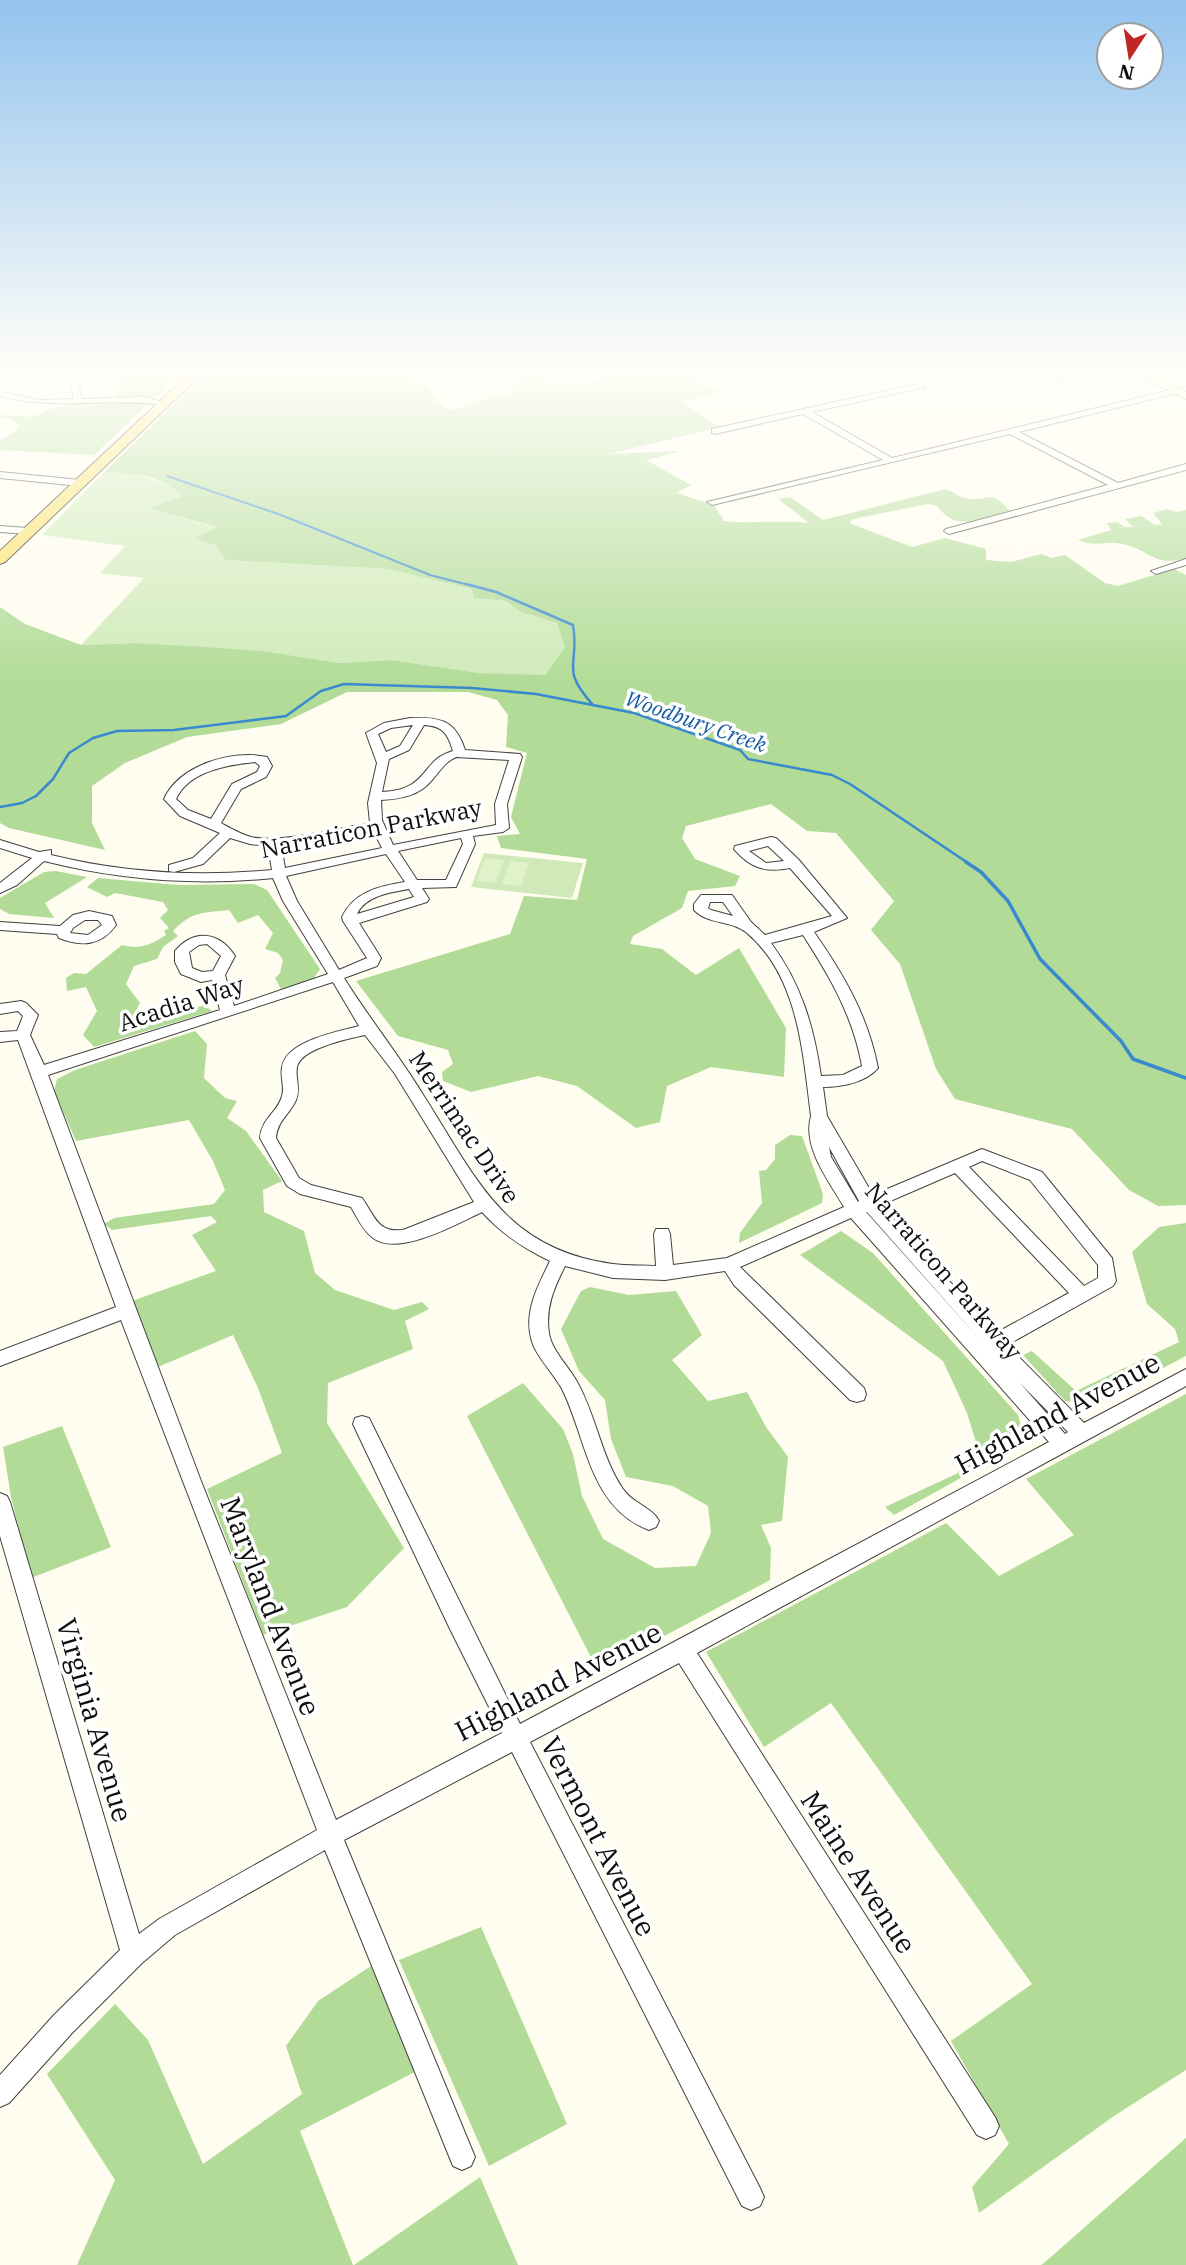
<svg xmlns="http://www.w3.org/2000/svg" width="1186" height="2265" viewBox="0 0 1186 2265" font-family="'IBM Plex Serif',serif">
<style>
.green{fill:#cfeab8}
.forest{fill:#b1db97}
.pitch{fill:#e1f1ca}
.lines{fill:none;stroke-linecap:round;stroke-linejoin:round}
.stream-far2{stroke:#3989cf;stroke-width:2}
.stream-far1{stroke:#3989cf;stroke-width:2.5}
.stream{stroke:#3989cf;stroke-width:3.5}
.street-casing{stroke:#414141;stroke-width:2}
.secondary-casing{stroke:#303030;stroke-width:2}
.primary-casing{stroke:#1f1f1f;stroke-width:2}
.street{fill:#fff;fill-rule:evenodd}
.secondary{fill:#fffbaa;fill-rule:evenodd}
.primary{fill:#fae064;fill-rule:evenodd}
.labels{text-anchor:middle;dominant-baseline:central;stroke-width:7;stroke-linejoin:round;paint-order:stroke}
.far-water-label{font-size:21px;font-style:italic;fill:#155ba2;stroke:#fff}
.street-label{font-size:24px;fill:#0e0e0e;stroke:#fff}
.near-street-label{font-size:28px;fill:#0e0e0e;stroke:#fff}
</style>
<rect width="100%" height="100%" fill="#fffdef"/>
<path class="green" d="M129,472L173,486L183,496L149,508L218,528L196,538L217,546L225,560L388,569L473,589L474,598L506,601L520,612L557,623L566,647L544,676L479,673L392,660L339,663L263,651L136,643L81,645L144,578L100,573L125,546L42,535L103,473Z
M484,853L583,863L572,898L471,887Z"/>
<path class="forest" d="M124,369H186L94,455L0,450V441L20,427L12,420L0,417V415L33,417L53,408L117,395Z
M211,369H422V377L407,380L424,384L444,408L455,410L496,395L514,393L512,379L539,376L555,385L585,382L618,375L627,369H799L813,375L840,369H1114L1057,383L1023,371L910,375L860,371L847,375L803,376L780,381L698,376L692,378L720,392L682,402L720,427L609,454L681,451L646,460L691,485L677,493L714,505L724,521C752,524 780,520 809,523L778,499L790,497L823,520L946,489C953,492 962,498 968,499C994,500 990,489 1011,512C984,519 956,533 937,506L928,504L853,519L849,523L912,547L945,538L986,549V560L1011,562L1041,554L1052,558L1065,555L1105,583L1118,586L1174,569L1186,575V1205L1158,1206L1129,1190L1072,1129L955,1099L936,1069L900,964L871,930L894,901L836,833L807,831L771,804L686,826L682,838L695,859L740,876L735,886L688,891L682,908L633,936L630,944L662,949L696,975L739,948L786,1028L784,1077L711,1067L667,1086L660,1122L636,1128L577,1086L538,1076L471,1092L443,1081L442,1072L453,1064L448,1050L398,1036L356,981L510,934L524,896L577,900L587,859L501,848L497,836L520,834L511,817L527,753L506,747L508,715L497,700L468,692H347L281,724L187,737L125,763L92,786V823L105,850L9,828L0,823V607L25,624L81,645L136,643L206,647L263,651L339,663L392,660L479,673L545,675L565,647L557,623L520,612L506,601L474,598L472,589L388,569L225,560L217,546L195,538L217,527L148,508L183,496C164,476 129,472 103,473Z
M1166,509L1176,512L1186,510V558C1153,568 1150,549 1122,544C1106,540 1094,548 1078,540L1111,530L1107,523L1117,522L1125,527H1133L1125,519L1141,516L1155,525L1162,524L1153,513Z
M56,871L87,877L45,903L54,918L9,914L0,909V898L44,872Z
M98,878L178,885L254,884L267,890L320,969L312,981L282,991L275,978L280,973L283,960L278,953L265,949L273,933L258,915L238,923L229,910C203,913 192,911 173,931L178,936L163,947L157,959L134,966L126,984L140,1003L133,1016L149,1015L166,1019L204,1005L212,1011L94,1047L83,1035L97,1011L86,987L67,991L66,978L74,973L86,974L122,945C141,950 150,945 166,935L164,931L169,928L160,918L168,910L163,902L115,893L107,897L87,887Z
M195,1031L207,1044L204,1078L225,1098L237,1101L227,1118L246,1131L282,1181L263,1190L264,1212L304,1231L315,1273L335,1290L394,1310L422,1302L429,1309L405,1321L413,1349L328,1383L327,1423L404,1548L347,1607L263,1635L207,1489L282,1453L258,1388L233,1335L158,1367L132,1301L216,1271L192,1235L217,1222L211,1216L112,1230L104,1224L114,1218L214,1204L225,1190L213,1161L189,1120L76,1141L54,1091L57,1079L75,1070Z
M790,1135L802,1136L823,1194L822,1203L739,1243L740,1233L762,1203L759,1171L766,1170L775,1159V1145Z
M1186,1223V1356L1094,1404L1065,1401L1023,1355L1032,1351L1076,1391L1179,1342L1175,1329L1147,1304L1132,1252L1159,1227Z
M841,1231L873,1253L1018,1415L1024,1436L1015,1448L894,1515L885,1507L958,1473L976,1442L967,1413L943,1361L800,1255Z
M590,1287L629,1295L676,1291L702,1335L672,1360L708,1401L747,1392L766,1427L788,1457L782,1521L761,1525L771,1548L770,1580L598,1671L467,1416L523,1383L563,1429L573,1454L582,1496L603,1539L655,1568L696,1566L711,1533L708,1506L673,1486L626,1477L611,1439L605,1400L579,1371L561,1329L581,1291Z
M1186,1394V2070L1114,2116L979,2213L972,2187L1009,2144L951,2041L1032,1984L831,1703L764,1747L706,1652L946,1523L999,1576L1074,1535L1026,1479Z
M62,1426L111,1547L31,1578L11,1497L3,1447Z
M481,1927L567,2124L489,2166L399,1960Z
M374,1964L415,2072L300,2131L353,2265H77L115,2180L47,2074L115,2004L148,2040L203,2164L302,2094L286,2046L318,2001Z
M1186,2138V2265H1041L1044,2263Z
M480,2177L518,2265H354Z"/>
<path class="pitch" d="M485,858L504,860L496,883L476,881Z
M510,861L529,863L521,886L502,884Z"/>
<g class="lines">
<path class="stream-far2" d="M167,476L281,515L430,575L473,586"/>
<path class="stream-far1" d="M466,584L496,592L573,625C580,667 559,667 593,705
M0,807L22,803L36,796L53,779L69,753L93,738L117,731L174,730L286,716L321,691L344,684L472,688L536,694L634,713L740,750L748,759L832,775L850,784L968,863"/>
<path class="stream" d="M966,862L981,872L1008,901L1040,959L1121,1041L1133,1059L1186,1078"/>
<defs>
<path id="street" d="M67,369H75L82,399L143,397L168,403L164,405C109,397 55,411 0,396V392L41,400L74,399Z
M889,369H900L908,374L901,376Z
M922,383L925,387L812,412L892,458L1174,389L1177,393L1019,432L1118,483L1186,464V470L949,534L944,531L946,529L1108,485L1010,434L712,505L707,502L883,460L803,414L715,434L712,433V429Z
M0,472L80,480L85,483L80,486L0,478Z
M0,526L28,528L33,531L28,534L0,532Z
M1186,559V565L1156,574L1151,571Z
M410,718C439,717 455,719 465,750L520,754L522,757L507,804L509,828L503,832L473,836L475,844L456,887L422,888L429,899L427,902L359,923L381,958L377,966L344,978C369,1018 398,1054 422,1093C476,1177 503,1249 613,1264C627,1266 642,1265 656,1266L654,1234L656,1229H668L670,1234L673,1265L727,1258L844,1207C829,1181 802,1147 811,1116C803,1055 799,977 747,933C732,920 708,925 694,910V904L701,895H732L751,922L765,935L832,916L790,868C766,873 750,868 734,849L735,846L771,837L776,838L799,860L847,918L814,932C844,975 868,1016 878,1068C865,1083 841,1087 823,1087L827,1116L873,1195L982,1149L1042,1172L1112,1258L1116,1281L1113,1286L1007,1345L1084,1423L1186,1369V1386L697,1653L995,2117L999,2126L995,2135L986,2139L977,2135L679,1663L530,1742L760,2188L764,2197L760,2206L751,2210L742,2206L512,1752L344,1840L475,2157L471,2166L462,2170L453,2166L325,1850L175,1935L142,1963L72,2033L9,2103L0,2107V2075L54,2015L120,1950L0,1536V1493L7,1496L10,1502L139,1934L159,1919L317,1830L121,1320L0,1366V1351L116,1307L18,1040L0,1042V1032L17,1031L23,1016L18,1011L0,1014V1004L21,1001L26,1003L38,1015L30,1035L44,1065L220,1010L212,980L201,982L181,974L175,962V951C194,928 220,932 235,956L225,975L234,1006L328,974L283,901L273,878C195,886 120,880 44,861L17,885L0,893V883L32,858L0,848V840L39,852L51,850V855C124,873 197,877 272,870L268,846L250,844L230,838L203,864L174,872L169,871V865L193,858L220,833L180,816L164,799C179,765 233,749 267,757L272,766L266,777L241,789L221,823C230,828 240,834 251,837C279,844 339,828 370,823L368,803L377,763L366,733L384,723ZM413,725L400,746L386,752L378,734L391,728ZM424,725C443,726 448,734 453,751C420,760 430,790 382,792L389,759L409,750ZM456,757L509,760L495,804L496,825L393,845L382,820L381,800C400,799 419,796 432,780C440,771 445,762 456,757ZM255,762L260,766L257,772L232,784L211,819L188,810L176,799C189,771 227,765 255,762ZM373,830L382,848L285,868L281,845ZM461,838L463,844L446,880H417L398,851ZM768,846L784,861L766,863L749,851ZM386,854L405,882C379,886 354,892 342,917L343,921L367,958L339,970L297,901L286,876ZM409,889L414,897L357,914C365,896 391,892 409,889ZM710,902H723L733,916L711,910L708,908ZM803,935C830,977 853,1016 862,1066L843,1075L821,1076C814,1027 801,983 771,943ZM207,944L221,956L213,971L202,972L192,968L189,952L199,945ZM333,982L359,1026C337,1032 285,1041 282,1068C280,1077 285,1087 282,1096C278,1112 261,1119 260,1138L287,1186L300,1194L351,1207C357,1217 363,1231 373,1238C398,1257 457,1224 482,1212C502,1234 523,1248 550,1261C539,1284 524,1310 531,1338C535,1356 553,1372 562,1389C587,1439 589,1507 649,1530L656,1527L659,1521C652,1507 632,1503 623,1489C601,1457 596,1414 576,1380C568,1366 551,1349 549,1333C545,1308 554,1288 565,1266L613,1278L665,1280L725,1271L734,1285L850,1400L857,1402L864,1400L866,1394L864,1388L740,1267L851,1218L1049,1442L520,1724L369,1418L362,1416L355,1418L353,1424L450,1629L502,1733L336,1820L201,1481L48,1075ZM365,1035L395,1074L474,1202L403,1230C377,1233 375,1216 362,1198L311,1185L299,1178L276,1138C277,1121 290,1114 296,1100C301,1089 295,1078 297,1067C301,1048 348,1039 365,1035ZM829,1147L859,1201L858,1202L831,1157ZM982,1161L1030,1180L1098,1265V1278L1084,1286L969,1167ZM955,1173L1069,1293L996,1333L881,1205ZM866,1212H867L983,1343ZM1019,1382L1068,1432L1065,1434Z
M89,911L112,916L116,925C101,946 82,947 59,938L57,934L0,930V922L60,926L73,915ZM85,920H98L102,925L88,935L70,933L73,928Z"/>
<path id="secondary" d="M1124,369H1138L1186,392V399Z"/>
<path id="primary" d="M194,369H207L5,562L0,564V551Z"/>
</defs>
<use href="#street" class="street-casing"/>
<use href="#secondary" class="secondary-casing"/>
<use href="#primary" class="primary-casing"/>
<use href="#street" class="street"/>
<use href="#secondary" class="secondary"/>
<use href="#primary" class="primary"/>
</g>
<linearGradient id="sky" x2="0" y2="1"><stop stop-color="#93c3ee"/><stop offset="0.54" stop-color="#fffef8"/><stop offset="1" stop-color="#fffef8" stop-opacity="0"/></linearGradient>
<rect width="1186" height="686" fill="url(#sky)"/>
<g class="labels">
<g class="far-water-label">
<text transform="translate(696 721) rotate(19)">Woodbury Creek</text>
</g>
<g class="street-label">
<text transform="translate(371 828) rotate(-11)">Narraticon Parkway</text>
<text transform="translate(181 1003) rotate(-18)">Acadia Way</text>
<text transform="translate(465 1127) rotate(56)">Merrimac Drive</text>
<text transform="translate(944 1271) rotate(49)">Narraticon Parkway</text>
</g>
<g class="near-street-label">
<text transform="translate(1057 1413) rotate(-28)">Highland Avenue</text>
<text transform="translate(271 1606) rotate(69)">Maryland Avenue</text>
<text transform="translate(558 1681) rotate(-27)">Highland Avenue</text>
<text transform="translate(95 1720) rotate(74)">Virginia Avenue</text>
<text transform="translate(599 1836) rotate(63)">Vermont Avenue</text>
<text transform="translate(859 1872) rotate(57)">Maine Avenue</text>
</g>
</g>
<g transform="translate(1130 56) rotate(192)"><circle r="33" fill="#ffffff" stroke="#9f9f9f" stroke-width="2"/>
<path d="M0-5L12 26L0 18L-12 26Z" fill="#c02724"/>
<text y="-10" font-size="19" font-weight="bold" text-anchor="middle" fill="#0e0e0e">N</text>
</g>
</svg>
